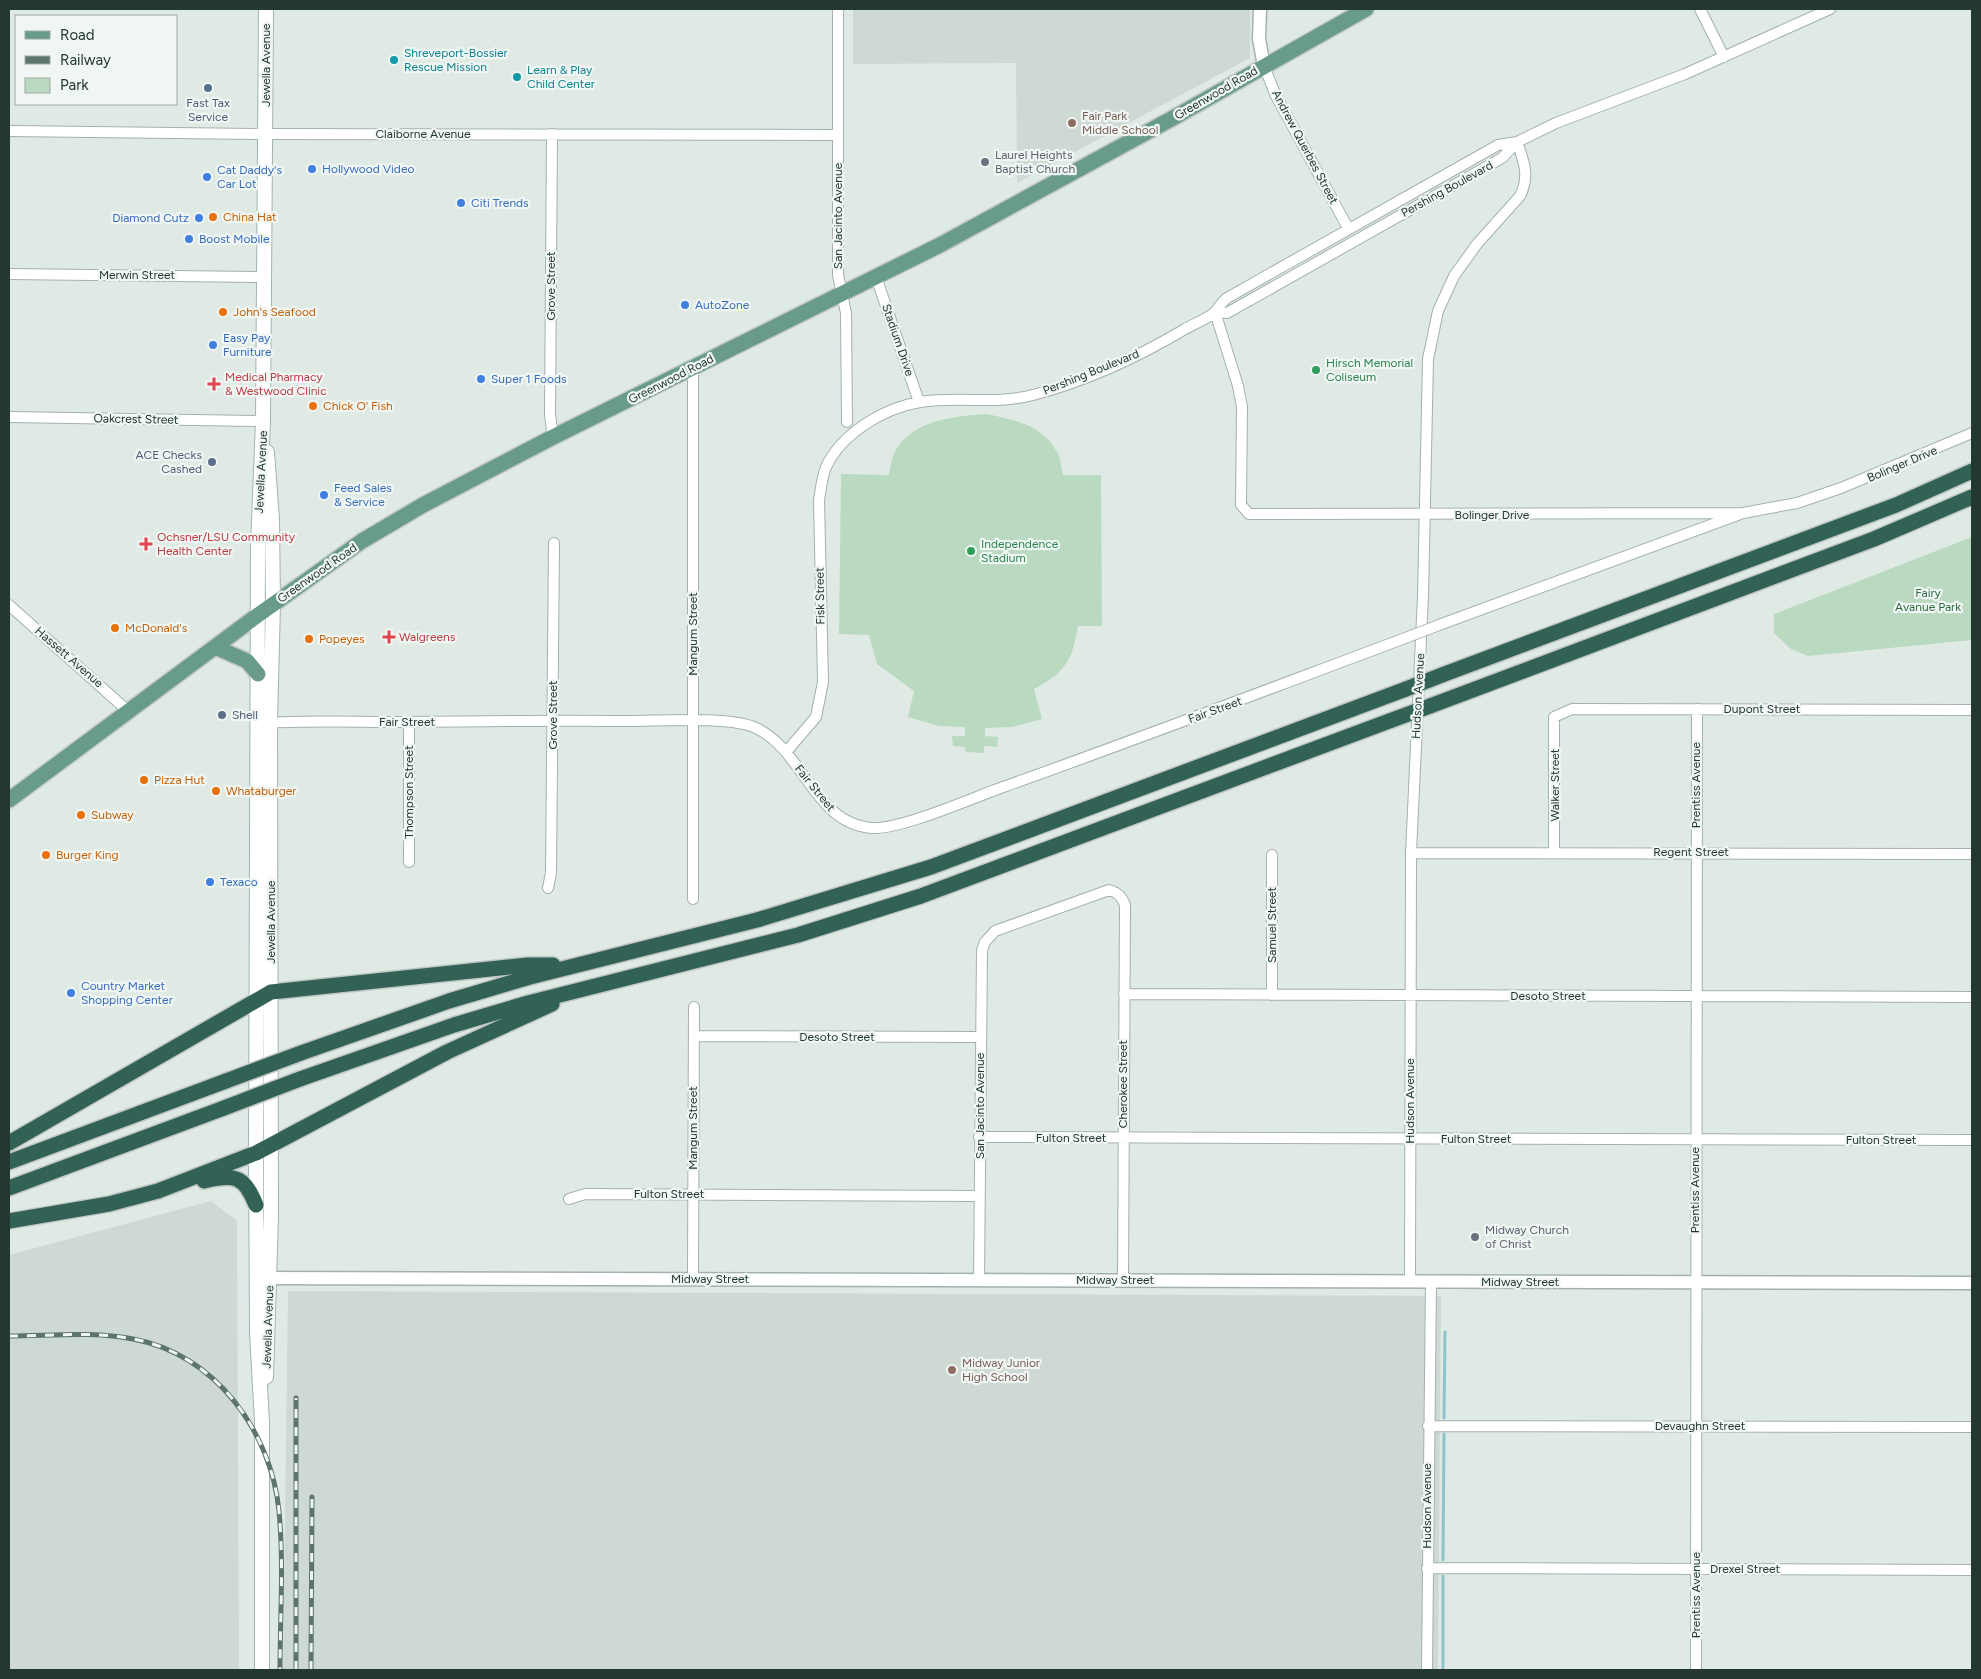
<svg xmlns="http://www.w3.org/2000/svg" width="1981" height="1679" viewBox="0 0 1981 1679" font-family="Figtree,sans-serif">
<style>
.built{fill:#ced9d4}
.green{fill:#bad9c1}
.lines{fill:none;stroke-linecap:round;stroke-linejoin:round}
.stream{stroke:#8cc4ca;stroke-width:3}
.minor-casing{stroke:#a3b1ab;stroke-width:12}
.tertiary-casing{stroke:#a3b1ab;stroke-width:15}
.secondary-casing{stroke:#a0b4ac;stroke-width:16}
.primary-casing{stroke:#c1c7c5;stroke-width:18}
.motorway-casing{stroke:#c1c7c5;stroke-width:18}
.minor{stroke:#fff;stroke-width:10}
.tertiary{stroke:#fff;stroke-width:12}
.secondary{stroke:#fff;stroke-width:14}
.primary{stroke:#689b8b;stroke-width:15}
.motorway{stroke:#316255;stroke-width:15}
.rail-casing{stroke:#5c746c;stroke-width:5}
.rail{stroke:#f0f6f3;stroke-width:3;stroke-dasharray:9;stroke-linecap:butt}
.minor-bridge-casing{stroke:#a3b1ab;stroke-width:12;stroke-linecap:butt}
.motorway-bridge-casing{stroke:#c1c7c5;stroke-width:18;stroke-linecap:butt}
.minor-bridge{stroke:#fff;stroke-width:10}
.motorway-bridge{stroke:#316255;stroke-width:15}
.culture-dot{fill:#0f9aa8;stroke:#f0f6f3;stroke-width:2}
.service-dot{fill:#5c6f8a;stroke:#f0f6f3;stroke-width:2}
.education-dot{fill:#8d6e63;stroke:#f0f6f3;stroke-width:2}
.worship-dot{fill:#6b7280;stroke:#f0f6f3;stroke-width:2}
.shop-dot{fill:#3f7fe0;stroke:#f0f6f3;stroke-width:2}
.food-dot{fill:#e8710a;stroke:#f0f6f3;stroke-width:2}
.leisure-dot{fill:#2e9e5b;stroke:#f0f6f3;stroke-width:2}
.health-dot{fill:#e0444e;stroke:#f0f6f3;stroke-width:2}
.labels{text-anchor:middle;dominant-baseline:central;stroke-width:4.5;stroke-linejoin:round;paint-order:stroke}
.culture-label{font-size:12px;fill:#0d838f;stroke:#f0f6f3;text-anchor:start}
.street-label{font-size:12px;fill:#223831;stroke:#f0f6f3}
.service-label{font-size:12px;fill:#4e5e75;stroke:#f0f6f3}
.education-label{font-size:12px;fill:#785e54;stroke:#f0f6f3;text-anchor:start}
.worship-label{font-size:12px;fill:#5b616d;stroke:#f0f6f3;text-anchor:start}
.shop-label{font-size:12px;fill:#366cbe;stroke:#f0f6f3;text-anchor:start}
.food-label{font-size:12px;fill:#c56008;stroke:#f0f6f3;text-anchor:start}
.leisure-label{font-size:12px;fill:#27864d;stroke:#f0f6f3;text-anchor:start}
.health-label{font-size:12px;fill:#be3a42;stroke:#f0f6f3;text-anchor:start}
.park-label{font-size:12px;fill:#306b44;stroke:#f0f6f3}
</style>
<rect width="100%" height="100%" fill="#e0eae5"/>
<path class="built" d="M853,9H1250V58L1017,183L1016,63L853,64Z
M211,1201L237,1221L239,1670H9V1255Z
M288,1291L1441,1296L1438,1670H283Z"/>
<path class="green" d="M987,414C1015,420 1043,425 1057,452C1061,459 1061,468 1063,475H1101L1102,626H1078C1072,661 1066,672 1034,689L1042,719L1012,727L985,728V736L998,737L997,747L984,746V753L966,752L965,747L953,746L952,736H965V727L939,726L908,717L914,691L877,664L869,635L839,634L841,474L889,475C890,469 891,462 893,456C908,420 954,416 987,414Z
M1972,537V640L1808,656L1791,649L1774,633V614Z"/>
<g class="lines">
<path class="stream" d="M1444,1418L1445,1332
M1443,1560L1444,1434
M1443,1670V1576"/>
<defs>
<path id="minor" d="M838,9V275L846,313L847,422
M1700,9L1724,57
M1264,66L1276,96L1348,228
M9,131L265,134L838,135
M552,134L550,415L553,437
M9,274L265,277
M876,277L919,402
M1215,312L1238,386L1242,407L1241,505L1249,514L1743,513
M1215,312L1227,313L1502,158L1517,142
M693,368V899
M9,417L263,421
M9,605L128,711
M1439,625L1743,513L1797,503L1841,488L1972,433
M263,723C310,720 357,722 403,722C478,721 554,720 629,721C660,721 730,716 756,728C804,750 814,825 873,828C903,829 974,797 1006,786C1138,739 1269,689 1400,640
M787,751L816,717L823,682L819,500C821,489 822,477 826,467C842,433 884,408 920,402C958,396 995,405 1033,395C1086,381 1138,357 1185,329C1194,324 1207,319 1215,312C1219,307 1222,302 1227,298L1498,145L1517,142L1556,123L1685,74L1830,9
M1554,852V717L1572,709L1972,710
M1411,853L1972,854
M409,862V722
M548,888L551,873L554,543
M1124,994L1972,997
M1272,995V855
M694,1036L980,1037
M979,1137L1972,1140
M569,1199L585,1194L979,1196
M693,1279L694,1007
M979,1280L982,950L985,942L995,931L1109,890C1117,892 1122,896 1125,905L1123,1280
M1410,1281L1411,853L1423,596L1428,359L1438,311L1454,276L1477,244L1520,196C1530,176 1524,162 1517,142
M1428,1426L1972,1427
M1427,1568L1972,1570
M1427,1670L1431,1281
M1696,1670L1697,709"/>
<path id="tertiary" d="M1260,9L1259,39L1264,66
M260,1278L1972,1283"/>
<path id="secondary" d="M266,1377L271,1216L270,722L273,604L272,519L267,452
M262,1670V1422L257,1333L256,1153L258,546L263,421L266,9"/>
<path id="primary" d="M215,647L247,661L258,674
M9,800L258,615L362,541L423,505L553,437L940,245L1173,118L1366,9"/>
<path id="motorway" d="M1442,675L1896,505L1972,471
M1430,706L1874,539L1972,497
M301,1053L449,1001L530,977L757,920L931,867L1406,689
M300,1079L454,1025L528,1003L798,935L921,896L1392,720
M9,1143L271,992L528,965H553
M9,1162L226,1081
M204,1181C234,1174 244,1175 256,1205
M9,1188L224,1108
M9,1221L109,1204L158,1191L256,1153L447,1052L552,1004"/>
</defs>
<use href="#minor" class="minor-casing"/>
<use href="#tertiary" class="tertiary-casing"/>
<use href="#secondary" class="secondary-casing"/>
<use href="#primary" class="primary-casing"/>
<use href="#motorway" class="motorway-casing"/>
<use href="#minor" class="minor"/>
<use href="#tertiary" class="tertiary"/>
<use href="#secondary" class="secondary"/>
<use href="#primary" class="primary"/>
<use href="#motorway" class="motorway"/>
<defs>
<path id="rail" d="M9,1336C49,1336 93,1331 133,1339C215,1354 271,1431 279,1511C284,1564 280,1618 280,1670
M296,1670V1398
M311,1670L312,1497"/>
</defs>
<use href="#rail" class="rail-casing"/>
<use href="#rail" class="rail"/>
<defs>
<path id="minor-bridge" d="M1400,640L1439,625"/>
<path id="motorway-bridge" d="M1406,689L1442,675
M1392,720L1430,706
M226,1081L301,1053
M224,1108L300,1079"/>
</defs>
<use href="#minor-bridge" class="minor-bridge-casing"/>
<use href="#motorway-bridge" class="motorway-bridge-casing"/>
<use href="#minor-bridge" class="minor-bridge"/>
<use href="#motorway-bridge" class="motorway-bridge"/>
</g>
<g class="culture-dot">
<circle cx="394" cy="60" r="5"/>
<circle cx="517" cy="77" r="5"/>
</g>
<g class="service-dot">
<circle cx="208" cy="88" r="5"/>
<circle cx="212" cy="462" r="5"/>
<circle cx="222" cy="715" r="5"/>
</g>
<g class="education-dot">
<circle cx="1072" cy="123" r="5"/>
<circle cx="952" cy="1370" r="5"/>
</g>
<g class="worship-dot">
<circle cx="985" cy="162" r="5"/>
<circle cx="1475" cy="1237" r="5"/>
</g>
<g class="shop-dot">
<circle cx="312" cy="169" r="5"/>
<circle cx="207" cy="177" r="5"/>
<circle cx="461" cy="203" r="5"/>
<circle cx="199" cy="218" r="5"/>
<circle cx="189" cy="239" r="5"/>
<circle cx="685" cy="305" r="5"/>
<circle cx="213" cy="345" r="5"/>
<circle cx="481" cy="379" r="5"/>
<circle cx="324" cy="495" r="5"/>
<circle cx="210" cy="882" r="5"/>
<circle cx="71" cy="993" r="5"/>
</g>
<g class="food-dot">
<circle cx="213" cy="217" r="5"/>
<circle cx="223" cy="312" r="5"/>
<circle cx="313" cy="406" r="5"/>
<circle cx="115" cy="628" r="5"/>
<circle cx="309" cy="639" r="5"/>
<circle cx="144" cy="780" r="5"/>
<circle cx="216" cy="791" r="5"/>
<circle cx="81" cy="815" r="5"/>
<circle cx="46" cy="855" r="5"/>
</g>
<g class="leisure-dot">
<circle cx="1316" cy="370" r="5"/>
<circle cx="971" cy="551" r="5"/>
</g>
<g class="health-dot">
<path d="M211.5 376.5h5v5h5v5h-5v5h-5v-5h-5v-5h5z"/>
<path d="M143.5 536.5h5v5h5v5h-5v5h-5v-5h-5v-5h5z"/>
<path d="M386.5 629.5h5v5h5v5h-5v5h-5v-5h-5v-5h5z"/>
</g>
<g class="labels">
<g class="culture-label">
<text x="404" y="53">Shreveport-Bossier<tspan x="404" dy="14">Rescue Mission</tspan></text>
<text x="527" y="70">Learn &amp; Play<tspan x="527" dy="14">Child Center</tspan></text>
</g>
<g class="street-label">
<text transform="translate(266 65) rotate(-90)">Jewella Avenue</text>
<text transform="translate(1216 93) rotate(-30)">Greenwood Road</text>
<text x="423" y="134">Claiborne Avenue</text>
<text transform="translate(1305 147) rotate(62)">Andrew Querbes Street</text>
<text transform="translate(1447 189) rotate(-29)">Pershing Boulevard</text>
<text transform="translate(838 216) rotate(-90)">San Jacinto Avenue</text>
<text x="137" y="275">Merwin Street</text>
<text transform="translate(551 286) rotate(-90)">Grove Street</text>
<text transform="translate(898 340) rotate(71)">Stadium Drive</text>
<text transform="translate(1091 372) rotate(-22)">Pershing Boulevard</text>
<text transform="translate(671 379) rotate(-27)">Greenwood Road</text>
<text transform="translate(136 419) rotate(1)">Oakcrest Street</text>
<text transform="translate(1902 464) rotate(-23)">Bolinger Drive</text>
<text transform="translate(261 472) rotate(-87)">Jewella Avenue</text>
<text x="1492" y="515">Bolinger Drive</text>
<text transform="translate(317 573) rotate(-35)">Greenwood Road</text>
<text transform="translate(820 596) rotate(-91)">Fisk Street</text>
<text transform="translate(693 634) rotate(-90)">Mangum Street</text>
<text transform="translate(69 657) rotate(41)">Hassett Avenue</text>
<text transform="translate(1418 696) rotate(-87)">Hudson Avenue</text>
<text x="1762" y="709">Dupont Street</text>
<text transform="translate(1215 710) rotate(-20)">Fair Street</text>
<text transform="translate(553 715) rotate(-90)">Grove Street</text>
<text x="407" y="722">Fair Street</text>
<text transform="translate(1555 785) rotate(-90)">Walker Street</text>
<text transform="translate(1696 785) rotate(-90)">Prentiss Avenue</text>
<text transform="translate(815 788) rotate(51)">Fair Street</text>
<text transform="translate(409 792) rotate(-90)">Thompson Street</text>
<text x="1691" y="852">Regent Street</text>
<text transform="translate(271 922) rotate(-90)">Jewella Avenue</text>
<text transform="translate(1272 925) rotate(-90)">Samuel Street</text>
<text x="1548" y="996">Desoto Street</text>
<text x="837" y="1037">Desoto Street</text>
<text transform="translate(1123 1084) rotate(-90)">Cherokee Street</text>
<text transform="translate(1410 1101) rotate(-90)">Hudson Avenue</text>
<text transform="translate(980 1106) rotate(-90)">San Jacinto Avenue</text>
<text transform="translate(693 1128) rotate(-90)">Mangum Street</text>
<text x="1071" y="1138">Fulton Street</text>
<text x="1476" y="1139">Fulton Street</text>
<text x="1881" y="1140">Fulton Street</text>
<text transform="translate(1695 1190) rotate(-90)">Prentiss Avenue</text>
<text x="669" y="1194">Fulton Street</text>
<text x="710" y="1279">Midway Street</text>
<text x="1115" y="1280">Midway Street</text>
<text x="1520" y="1282">Midway Street</text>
<text transform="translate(268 1327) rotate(-88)">Jewella Avenue</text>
<text x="1700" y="1426">Devaughn Street</text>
<text transform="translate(1427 1506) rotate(-90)">Hudson Avenue</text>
<text x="1745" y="1569">Drexel Street</text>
<text transform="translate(1696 1595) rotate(-90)">Prentiss Avenue</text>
</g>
<g class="service-label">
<text x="208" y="103">Fast Tax<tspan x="208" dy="14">Service</tspan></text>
<text x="202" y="455" text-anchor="end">ACE Checks<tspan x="202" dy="14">Cashed</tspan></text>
<text x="232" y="715" text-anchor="start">Shell</text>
</g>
<g class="education-label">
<text x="1082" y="116">Fair Park<tspan x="1082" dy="14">Middle School</tspan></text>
<text x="962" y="1363">Midway Junior<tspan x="962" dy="14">High School</tspan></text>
</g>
<g class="worship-label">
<text x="995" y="155">Laurel Heights<tspan x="995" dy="14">Baptist Church</tspan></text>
<text x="1485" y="1230">Midway Church<tspan x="1485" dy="14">of Christ</tspan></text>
</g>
<g class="shop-label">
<text x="322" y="169">Hollywood Video</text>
<text x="217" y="170">Cat Daddy's<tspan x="217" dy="14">Car Lot</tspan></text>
<text x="471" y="203">Citi Trends</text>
<text x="189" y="218" text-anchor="end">Diamond Cutz</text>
<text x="199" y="239">Boost Mobile</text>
<text x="695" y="305">AutoZone</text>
<text x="223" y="338">Easy Pay<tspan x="223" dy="14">Furniture</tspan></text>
<text x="491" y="379">Super 1 Foods</text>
<text x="334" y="488">Feed Sales<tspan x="334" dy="14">&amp; Service</tspan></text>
<text x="220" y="882">Texaco</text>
<text x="81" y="986">Country Market<tspan x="81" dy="14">Shopping Center</tspan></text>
</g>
<g class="food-label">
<text x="223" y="217">China Hat</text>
<text x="233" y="312">John's Seafood</text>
<text x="323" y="406">Chick O' Fish</text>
<text x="125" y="628">McDonald's</text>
<text x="319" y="639">Popeyes</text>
<text x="154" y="780">Pizza Hut</text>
<text x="226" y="791">Whataburger</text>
<text x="91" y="815">Subway</text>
<text x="56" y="855">Burger King</text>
</g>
<g class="leisure-label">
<text x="1326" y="363">Hirsch Memorial<tspan x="1326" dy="14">Coliseum</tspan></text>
<text x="981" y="544">Independence<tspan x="981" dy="14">Stadium</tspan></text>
</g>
<g class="health-label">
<text x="225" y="377">Medical Pharmacy<tspan x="225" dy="14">&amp; Westwood Clinic</tspan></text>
<text x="157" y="537">Ochsner/LSU Community<tspan x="157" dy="14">Health Center</tspan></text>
<text x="399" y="637">Walgreens</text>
</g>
<g class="park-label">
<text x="1928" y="593">Fairy<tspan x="1928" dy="14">Avanue Park</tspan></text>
</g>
</g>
<rect width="1981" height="1679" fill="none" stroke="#223831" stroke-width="20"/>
<rect x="15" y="15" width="162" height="90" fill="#f0f6f3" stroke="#9eaaa5"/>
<rect x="25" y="31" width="25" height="8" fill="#689b8b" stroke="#9eaaa5"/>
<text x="60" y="40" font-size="15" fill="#223831">Road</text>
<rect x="25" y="56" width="25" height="8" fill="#5c746c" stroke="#9eaaa5"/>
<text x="60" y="65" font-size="15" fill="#223831">Railway</text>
<rect x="25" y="78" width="25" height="15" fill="#bad9c1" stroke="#9eaaa5"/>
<text x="60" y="90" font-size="15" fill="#223831">Park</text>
</svg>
